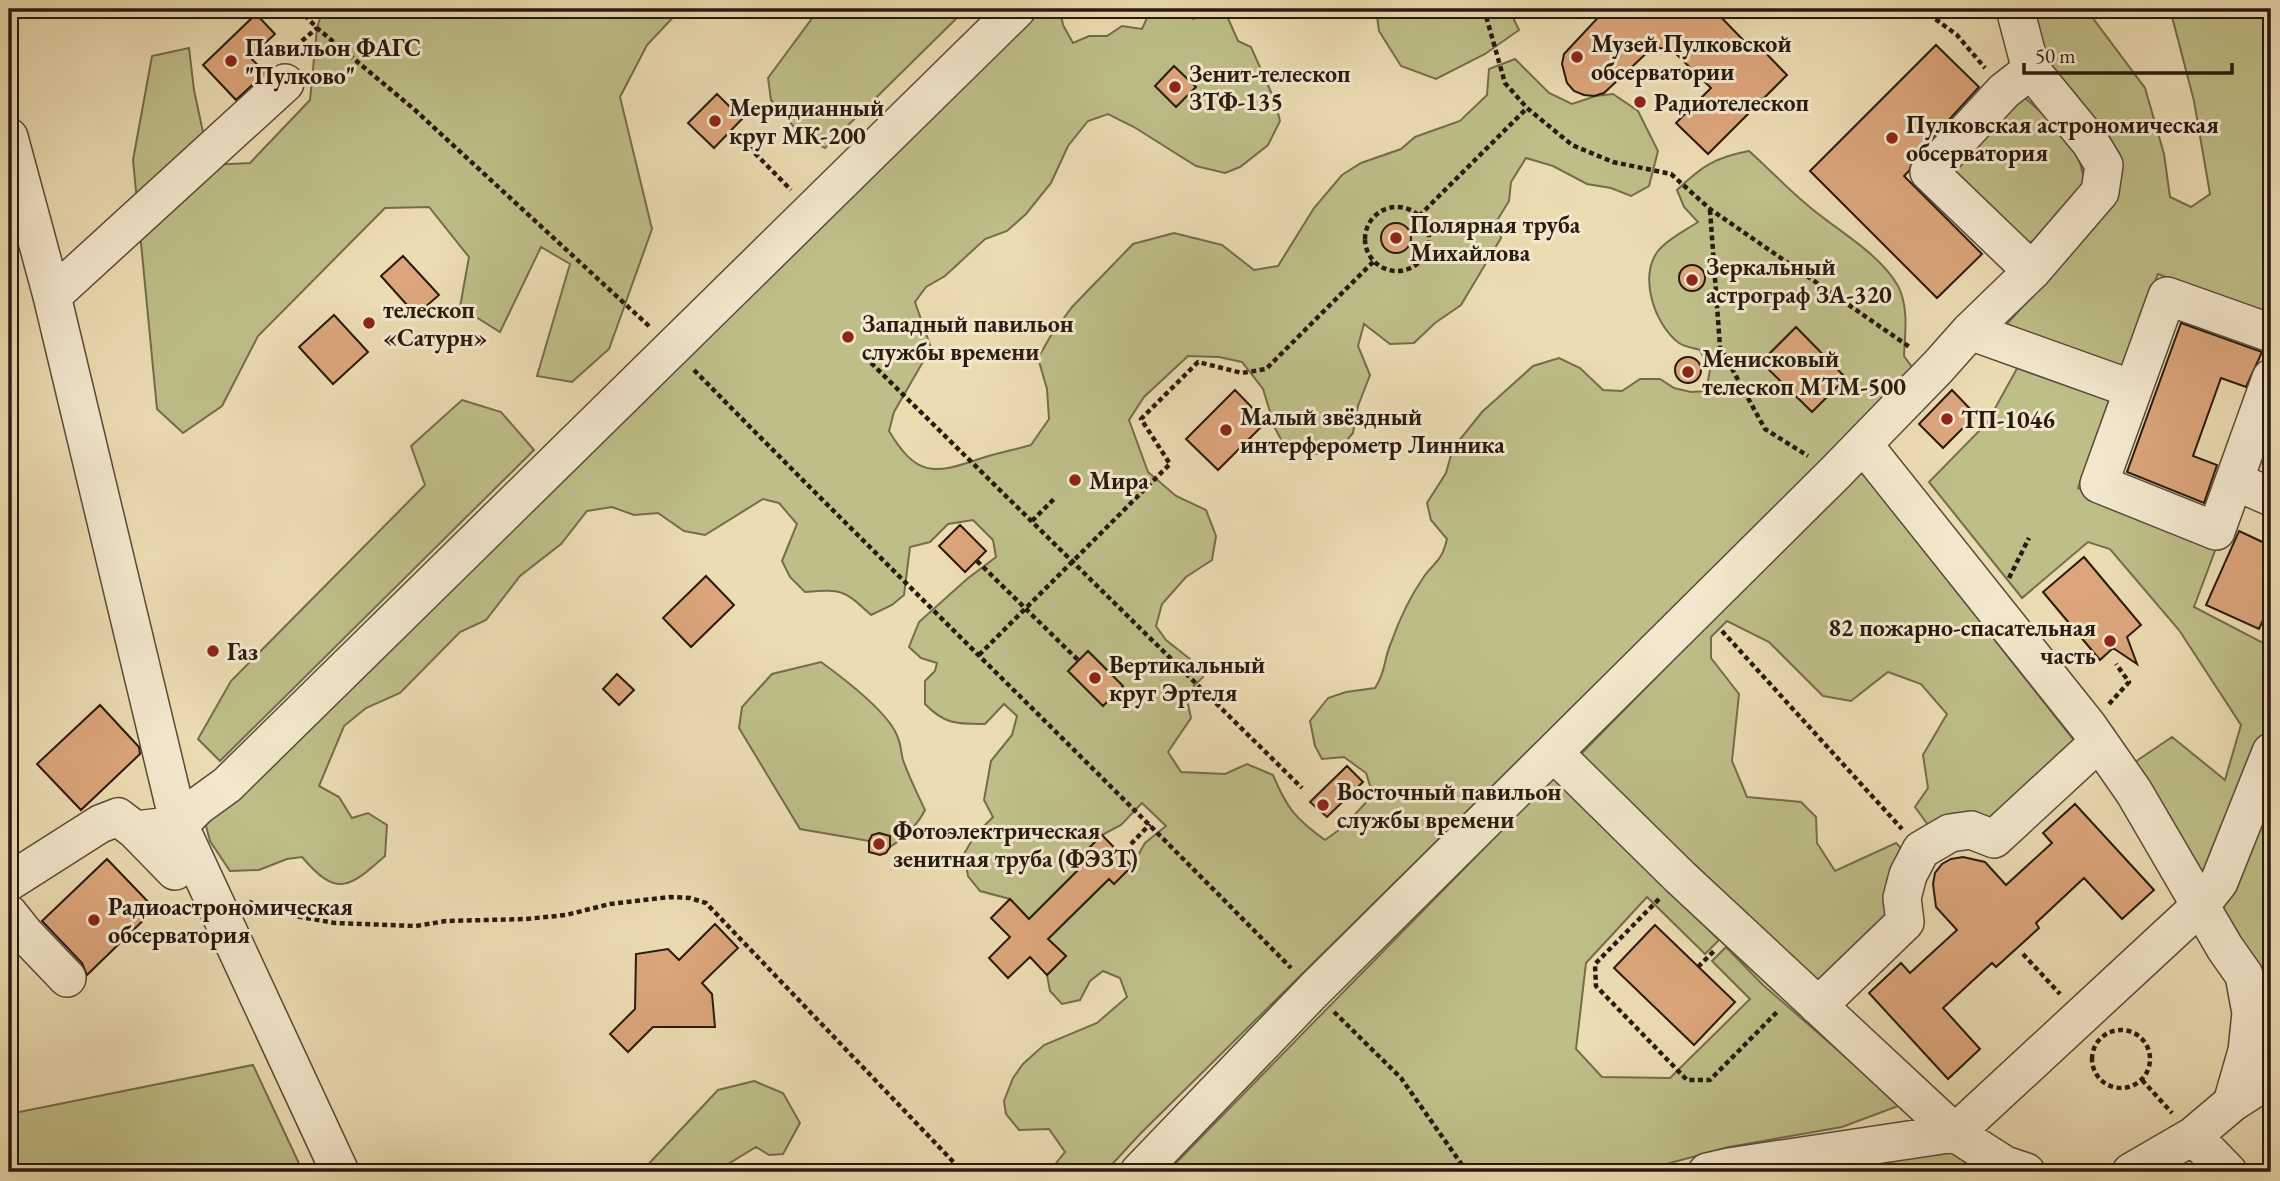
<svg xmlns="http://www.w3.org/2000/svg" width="2280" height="1181" viewBox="0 0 2280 1181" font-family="'EB Garamond',serif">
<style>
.green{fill:#bebe88;stroke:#746c4c;stroke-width:2}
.building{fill:#dca57b;stroke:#291a0f;stroke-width:2}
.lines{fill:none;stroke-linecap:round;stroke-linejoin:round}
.minor-casing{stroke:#5a4a38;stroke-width:40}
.path{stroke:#291a0f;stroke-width:4.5;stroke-dasharray:5 3.5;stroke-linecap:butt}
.minor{stroke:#f3e8cd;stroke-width:37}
.poi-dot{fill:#8f2418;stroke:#f3e8cd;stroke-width:2.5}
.labels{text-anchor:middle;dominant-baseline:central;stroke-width:6;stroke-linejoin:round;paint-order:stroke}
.poi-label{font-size:24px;font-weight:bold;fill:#291a0f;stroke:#f3e8cd;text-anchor:start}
</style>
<rect width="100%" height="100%" fill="#ecdcb2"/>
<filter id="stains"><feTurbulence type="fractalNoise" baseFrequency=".00286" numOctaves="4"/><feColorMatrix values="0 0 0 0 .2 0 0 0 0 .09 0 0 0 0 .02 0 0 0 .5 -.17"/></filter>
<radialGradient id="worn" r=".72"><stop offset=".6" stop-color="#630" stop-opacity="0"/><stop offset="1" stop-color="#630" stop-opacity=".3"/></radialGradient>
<path class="green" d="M323,9H681L647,45L620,97L652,229L609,349L572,382L537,376L570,264L541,247L500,332L460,307L469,257L429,207L385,208L258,336L222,406L183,433L157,409L133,160L152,56L189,48L194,90L210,165L250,163L310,100L317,28Z
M819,9H966L825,148L800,134L771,100L768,78Z
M1007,9H1060L1063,25L1073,43L1089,36H1107L1122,26L1142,29L1151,9H1175L1193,19L1208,14L1227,16L1238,41L1251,47L1275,101L1280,121L1268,145L1240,167L1225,173L1196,166L1134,127L1108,114L1088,121L1068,146L1051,183L1026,214L1007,231L985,239L945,276L926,287L915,302L931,348L894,412L889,431C916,476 933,475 979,459C996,453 1014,450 1031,445L1049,419L1047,389L1038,358L1050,337L1072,307L1133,244L1174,233L1222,245L1254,270L1278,266L1314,208L1342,175L1361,163L1401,149L1415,137L1460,121L1487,95L1489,69L1515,59L1549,93L1572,104L1596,96L1613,94L1638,111L1658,151L1649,186L1631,196L1611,188L1587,184L1553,166L1526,158L1511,182L1509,201L1498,219L1501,238L1461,305L1435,323L1414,343L1390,344L1364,324L1358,346L1370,375L1358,406L1353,433L1336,453L1314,454L1287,451L1275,428L1263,389L1242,362L1219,357L1188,356L1144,397L1129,420L1148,472L1176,496L1206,510L1216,536L1212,560L1186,577L1162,604L1156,626L1166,640L1200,667L1203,677L1186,694L1191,718L1168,752L1181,772L1225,774L1247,764L1273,775C1287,809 1296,819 1325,840L1343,827L1373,795L1366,773L1344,757L1322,759L1315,746L1310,721L1328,698L1346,692L1375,688C1387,669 1383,661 1391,643C1399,620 1411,595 1425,575C1437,560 1442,560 1447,539L1431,520L1427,503L1446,473L1453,448L1482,412L1533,366L1559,358L1580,368L1603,390L1622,391L1640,379H1660L1674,388L1691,392L1706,391L1710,370L1700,350C1693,348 1685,347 1679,343C1655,325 1638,277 1658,251C1667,239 1686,230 1698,222L1684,207L1677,190C1701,167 1715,157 1749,151C1768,168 1786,187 1805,203C1834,229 1879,252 1898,286C1909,307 1905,334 1904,356L1914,370L1141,1133L1105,1172H1049L1065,1152L1049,1129L1019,1130L1006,1114L1004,1101L1013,1078L1023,1064L1044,1045L1097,1023L1127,997L1120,978L1103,971L1090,981L1080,1000L1062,1004L1050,991L1047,975L1066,956L1048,939L1109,879L1114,883L1132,866L1145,843L1166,826L1142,803L1121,825L1102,835L1084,853L1089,859L1029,919L1010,899L980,891L968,876L964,854L975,835L993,817L984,800L991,761L1012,735L1017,716L1004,704L985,724C958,724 945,725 925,704V681L935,671L937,663L921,658L909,647L919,622L967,579L996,557L993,540L973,520L948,524L930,542L910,547L904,595L892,605L871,615C844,590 843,589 805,592L790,577L782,561L797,524L779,503L763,499L705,535L684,531L658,513L634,515L612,507L587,511L561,544L520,576L486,620L460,632L400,693L366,708L344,726L319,786L339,797L352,818L368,813L387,825L385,856C349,888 337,898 302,857L287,859L259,870L230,871L210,841L204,818Z
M1376,9H1509L1519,30L1485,54L1436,79L1401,66L1379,31Z
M2032,9H2086L2145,88L2164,154L2170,197L2191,207L2210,194L2194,101L2170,9H2271V317L2158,274L2120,372L2007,324L2074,248L2115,196L2046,61Z
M2023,96C2055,126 2082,141 2085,189L2046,233L2029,243L1945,171Z
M2020,363L2110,398L2078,488L2216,548L2194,607L2271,647V1040L2257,1060L2265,1029L2135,762L2172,737L2225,780L2241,725L2179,630L2110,549L2088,542L2022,598L1929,482L1987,423Z
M462,400L501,412L534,450L220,761L198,739L231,681L425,485L411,446Z
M1860,469L2076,743L1993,826L1931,829L1915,807L1928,788L1923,755L1947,714L1921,684L1888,672L1851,701L1823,696L1769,642L1727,621L1711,637V658L1739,694L1732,761L1747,797L1801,802L1816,817L1817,843L1835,871L1896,843L1908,855L1891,921L1820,991L1581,754Z
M821,662C843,678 890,713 898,738C901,745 901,753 903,760C909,777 917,793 925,810C917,826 905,837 890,847V840C883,831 875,831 869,841L800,829L739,728L742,707L772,674Z
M1554,777L1719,940L1705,954L1647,897L1586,963L1576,1049L1602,1077L1670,1078L1750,999L1712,961L1726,947L1763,985L1901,1105L1842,1127L1729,1147L1637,1172H1167Z
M253,1065L303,1172H9V1114Z
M754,1081L783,1093L800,1123L783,1154L769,1155L756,1147L715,1172H641L718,1090Z
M1948,1146L1992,1172H1822Z"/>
<path class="building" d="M1606,9H1713L1751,48L1756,43L1787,75L1708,154L1676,123L1711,88L1672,50L1653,47L1604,93L1594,96L1584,95L1574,91L1567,83L1562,64L1564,54Z
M256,14L275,34L250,57L265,73L236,100L203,65Z
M1936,45L1979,87L1914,158L1909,171L1904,176L1982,254L1937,298L1810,171Z
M1174,66L1196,87L1176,107L1155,86Z
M717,94L742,119L714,148L688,123Z
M1381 238a15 15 0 1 1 30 0a15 15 0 1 1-30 0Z
M403,256L439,295L416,315L381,276Z
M1679 278a13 13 0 1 1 26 0a13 13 0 1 1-26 0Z
M334,315L368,352L333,384L299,347Z
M2181,323L2262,352L2246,387L2221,378L2193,456L2217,465L2204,503L2127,472Z
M1796,327L1846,378L1812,412L1761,362Z
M1675 370a13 13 0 1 1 26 0a13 13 0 1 1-26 0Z
M1235,390L1266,422L1218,470L1186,439Z
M1952,390L1976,415L1943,448L1919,424Z
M960,525L986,551L965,572L939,546Z
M2239,531L2271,546V602L2259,629L2206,605Z
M2084,557L2141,625L2127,637L2137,664L2113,648L2100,660L2043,592Z
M706,576L734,605L691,647L663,618Z
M1088,651L1123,686L1103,706L1068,671Z
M617,674L634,690L619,705L603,689Z
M100,705L139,747L140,754L81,810L37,764Z
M1347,766L1363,782L1327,817L1310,802Z
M2075,804L2154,890L2122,919L2084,878L2036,923L2039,928L1996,967L1992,963L1943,1008L1980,1049L1948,1079L1869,993L1901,963L1910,973L1957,930L1936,907L1933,884L1935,873L1942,864L1951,859L1963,857L1985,862L2006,885L2052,843L2043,833Z
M879,833L890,836V847L886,853L880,855L869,852V841L872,835Z
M1102,835L1132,866L1114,884L1109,879L1048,939L1066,956L1047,975L1030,957L1008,978L989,958L1010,937L991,918L1010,899L1029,919L1089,859L1083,854Z
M107,859L155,909L87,975L82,963L42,921Z
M715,924L738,948L702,983L712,994L715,1027H653L628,1052L610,1034L635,1009L636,954L668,949L679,960Z
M1655,925L1735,1002L1694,1045L1614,968Z"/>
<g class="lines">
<defs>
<path id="minor" d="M2031,70L2004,91L1929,172L2032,271
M9,137L52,296L179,825L340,1172
M52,296L285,83
M1970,331L2132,389
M2271,333L2167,296L2099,484L2216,531L2271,378
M1863,444L2088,726L2134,792L2225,948L2244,975L2251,1013L2247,1051L2232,1103L2193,1136L2131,1172
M2235,481L2271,497
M1554,753L1680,877L1955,1133L2005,1165L2026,1172
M135,830L179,825L198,806L227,785L1017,9
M9,882L100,824L118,817L135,830L175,871
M9,914L25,934L67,978
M1818,1006L1905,922L1902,898L1908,875L1921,850L1950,833L1971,830L1994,839L2099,742
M2232,1103L2266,1081L2271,1074
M2193,1136L2228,1172
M1139,1172L1313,991L1835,473L1938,367L1970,331L2032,271L2100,192L2104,165L2090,142L2031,70L2015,9
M1707,1172L1729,1167L1955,1133L2200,906L2219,882L2271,752"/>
</defs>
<use href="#minor" class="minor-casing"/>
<path class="path" d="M299,9L317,28L415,110L650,327
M1484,9L1505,83L1527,108L1572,145L1613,162L1671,174L1710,209L1911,348
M1922,9L1957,35L1985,68
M289,52L317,28
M743,141L791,190
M1365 239a32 32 0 1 1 64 0a32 32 0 1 1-64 0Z
M1710,210L1720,347L1765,429L1808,456
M1419,216L1527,108
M865,357L1302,788
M694,370C891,571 1094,767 1291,968
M1032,521L1055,498
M977,561L1079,661
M2009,578L2029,538
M1722,631L1902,829
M979,655L1170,464L1141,419L1198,362L1242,373L1266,369L1374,261
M2109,704L2129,682L2116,664
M1131,844L1150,824
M1659,899L1595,964L1596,986L1687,1080H1710L1779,1010
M249,902L284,914L335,923L416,926L446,921L526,919L566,915L610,904L670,897L690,898L706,903L963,1172
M2023,954L2060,994
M1698,967L1715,950
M1334,1012L1401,1078L1467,1172
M2092 1059a29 29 0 1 1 58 0a29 29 0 1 1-58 0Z
M2142,1080L2172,1113"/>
<use href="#minor" class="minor"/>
</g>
<g class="poi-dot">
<circle cx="1577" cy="57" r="7"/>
<circle cx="231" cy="61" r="7"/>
<circle cx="1175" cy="87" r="7"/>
<circle cx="1640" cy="102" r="7"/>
<circle cx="715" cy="121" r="7"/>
<circle cx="1892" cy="138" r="7"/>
<circle cx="1396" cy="238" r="7"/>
<circle cx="1692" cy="280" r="7"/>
<circle cx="369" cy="323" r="7"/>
<circle cx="848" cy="337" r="7"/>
<circle cx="1688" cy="372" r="7"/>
<circle cx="1947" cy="419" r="7"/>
<circle cx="1226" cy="430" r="7"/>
<circle cx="1075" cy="480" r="7"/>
<circle cx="2110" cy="641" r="7"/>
<circle cx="213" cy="651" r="7"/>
<circle cx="1095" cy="678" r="7"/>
<circle cx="1323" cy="805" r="7"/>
<circle cx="879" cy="844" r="7"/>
<circle cx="94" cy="920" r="7"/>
</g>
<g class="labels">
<g class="poi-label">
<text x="1591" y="43">Музей Пулковской<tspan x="1591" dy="28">обсерватории</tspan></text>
<text x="245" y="47">Павильон ФАГС<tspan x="245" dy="28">"Пулково"</tspan></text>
<text x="1189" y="73">Зенит-телескоп<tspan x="1189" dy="28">ЗТФ-135</tspan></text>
<text x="1654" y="102">Радиотелескоп</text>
<text x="729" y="107">Меридианный<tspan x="729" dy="28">круг МК-200</tspan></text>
<text x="1906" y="124">Пулковская астрономическая<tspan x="1906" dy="28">обсерватория</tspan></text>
<text x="1410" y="224">Полярная труба<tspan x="1410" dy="28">Михайлова</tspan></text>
<text x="1706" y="266">Зеркальный<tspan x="1706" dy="28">астрограф ЗА-320</tspan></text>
<text x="383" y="309">телескоп<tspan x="383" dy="28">«Сатурн»</tspan></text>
<text x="862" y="323">Западный павильон<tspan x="862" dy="28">службы времени</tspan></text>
<text x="1702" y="358">Менисковый<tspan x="1702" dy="28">телескоп МТМ-500</tspan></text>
<text x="1240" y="416">Малый звёздный<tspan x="1240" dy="28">интерферометр Линника</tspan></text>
<text x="1961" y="419">ТП-1046</text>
<text x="1089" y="480">Мира</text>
<text x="2096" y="627" text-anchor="end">82 пожарно-спасательная<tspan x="2096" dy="28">часть</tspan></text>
<text x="227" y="651">Газ</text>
<text x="1109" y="664">Вертикальный<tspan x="1109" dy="28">круг Эртеля</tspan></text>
<text x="1337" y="791">Восточный павильон<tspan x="1337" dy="28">службы времени</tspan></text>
<text x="893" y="830">Фотоэлектрическая<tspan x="893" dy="28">зенитная труба (ФЭЗТ)</tspan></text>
<text x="108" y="906">Радиоастрономическая<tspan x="108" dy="28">обсерватория</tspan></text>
</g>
</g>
<rect width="2280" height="1181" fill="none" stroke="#ecdcb2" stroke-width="35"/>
<rect x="10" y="10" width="2259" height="1160" fill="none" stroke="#291a0f" stroke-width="3.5"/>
<rect x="18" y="18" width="2245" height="1146" fill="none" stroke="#291a0f" stroke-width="2"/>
<path d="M2024 63v10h208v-10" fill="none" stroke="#291a0f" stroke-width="3.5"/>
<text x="2035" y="63" font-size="21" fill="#291a0f" stroke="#f3e8cd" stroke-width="5" paint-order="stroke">50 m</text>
<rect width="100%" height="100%" filter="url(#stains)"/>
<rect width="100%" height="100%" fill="url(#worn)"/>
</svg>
